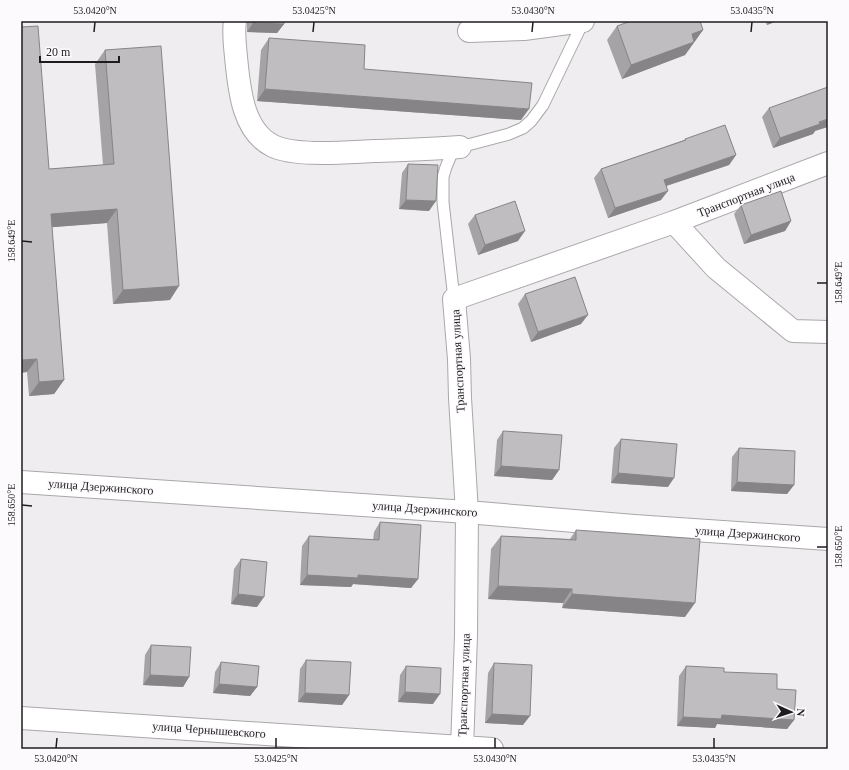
<svg xmlns="http://www.w3.org/2000/svg" width="849" height="770" viewBox="0 0 849 770" font-family="'Times New Roman',serif">
<style>
.lines{fill:none;stroke-linecap:round;stroke-linejoin:round}
.service-casing{stroke:#aaa7aa;stroke-width:13}
.minor-casing{stroke:#aaa7aa;stroke-width:24}
.service{stroke:#fff;stroke-width:11}
.minor{stroke:#fff;stroke-width:22}
.wall{fill:#a5a3a6}
.shaded-wall{fill:#868487}
.building{fill:#c0bdc1;stroke:#868487}
.ticks{fill:none;stroke:#1e1d1e;stroke-width:1.5}
.labels{text-anchor:middle;dominant-baseline:central;stroke-width:3;stroke-linejoin:round;paint-order:stroke}
.street-label{font-size:12px;fill:#1e1d1e;stroke:#fdfafe}
.neatline{fill:none;stroke:#1e1d1e;stroke-width:1.5}
.ticks-label{font-size:10px;text-anchor:middle;fill:#1e1d1e}
</style>
<rect width="100%" height="100%" fill="#f0edf1"/>
<g class="lines">
<defs>
<path id="service" d="M454,299L443,202V177L446,167L451,155L460,147L509,134L523,128L531,121L543,105L583,22"/>
<path id="minor" d="M235,21C233,33 235,45 236,57C239,87 242,131 273,146C297,157 348,152 375,151C403,150 432,149 460,147
M469,31L524,29L583,21
M674,222L716,268L793,331L828,332
M21,482L467,512L634,526L828,539
M21,718L492,749
M462,749L466,635L467,512L460,398L459,359L454,299L674,222L828,163"/>
</defs>
<use href="#service" class="service-casing"/>
<use href="#minor" class="minor-casing"/>
<use href="#service" class="service"/>
<use href="#minor" class="minor"/>
</g>
<path class="wall" d="M247,21H284V24L277,33L247,32Z
M765,21H777L767,25Z
M701,23L703,30L685,55L622,79L607,40L617,26Z
M269,38L364,69L521,120L257,101L261,50Z
M105,50L170,300L113,304L107,223L52,227L64,380L54,394L29,396L27,372L49,169L103,165L95,64Z
M769,108L815,131L813,134L773,148L762,117Z
M685,139L736,155L729,165L666,186L661,200L608,218L594,178L601,169L684,140Z
M408,164L429,211L399,209L402,173Z
M741,205L791,221L785,231L744,244L734,214Z
M475,215L518,241L478,255L468,224Z
M525,294L581,324L531,342L518,304Z
M503,431L559,470L552,480L494,476L497,440Z
M621,439L668,487L611,483L614,448Z
M739,448L794,485L787,494L731,491L732,457Z
M380,522L418,579L411,588L353,584L351,587L300,585L302,546L309,536L373,540L374,532Z
M576,530L685,617L562,608L563,603L488,599L491,549L501,536L570,539Z
M241,559L257,607L231,604L234,569Z
M151,645L189,677L183,687L143,685L145,655Z
M306,660L349,695L342,705L298,702L300,669Z
M221,662L257,687L250,696L213,693L215,672Z
M494,663L523,725L485,723L488,673Z
M406,666L433,704L398,702L400,675Z
M686,666L724,672L777,689L794,720L787,729L717,724L715,728L677,726L679,676Z"/>
<path class="shaded-wall" d="M769,21H777L767,25Z
M253,23L284,24L277,33L247,32Z
M703,30L685,55L622,79L631,65L692,34Z
M265,89L529,109L521,120L257,101Z
M828,119V127L815,131L813,134L773,148L780,138Z
M736,155L729,165L657,189L664,180Z
M668,191L661,200L608,218L615,208Z
M406,200L436,201L429,211L399,209Z
M117,209L107,223L42,228L51,214Z
M791,221L785,231L744,244L751,235Z
M525,231L518,241L478,255L485,245Z
M179,286L170,300L113,304L123,290Z
M588,315L581,324L531,342L538,332Z
M37,359L27,372L21,373V360Z
M64,380L54,394L29,396L39,382Z
M501,466L559,470L552,480L494,476Z
M618,473L674,478L668,487L611,483Z
M737,482L794,485L787,494L731,491Z
M307,575H358L418,579L411,588L353,584L351,587L300,585Z
M498,586L572,589L563,603L488,599Z
M238,594L264,597L257,607L231,604Z
M572,594L695,603L685,617L562,608Z
M150,675L189,677L183,687L143,685Z
M219,684L257,687L250,696L213,693Z
M405,692L440,694L433,704L398,702Z
M305,693L349,695L342,705L298,702Z
M492,714L530,716L523,725L485,723Z
M722,715L794,720L787,729L717,724L715,728L677,726L683,717Z"/>
<path class="building" d="M254,21H284V24L253,23Z
M631,21H700L703,30L692,34L694,42L631,65L617,26Z
M38,26L49,169L114,164L105,50L161,46L179,286L123,290L117,209L51,214L64,380L39,382L37,359L21,360V27Z
M269,38L365,45L364,69L532,83L529,109L265,89Z
M828,87V119L819,122L820,124L780,138L769,108Z
M725,125L736,155L664,180L668,191L615,208L601,169L686,140L685,139Z
M408,164L438,165L436,201L406,200Z
M781,191L791,221L751,235L741,205Z
M515,201L525,231L485,245L475,215Z
M575,277L588,315L538,332L525,294Z
M503,431L562,435L559,470L501,466Z
M621,439L677,444L674,478L618,473Z
M739,448L795,451L794,485L737,482Z
M380,522L421,525L418,579L358,575V578L307,575L309,536L379,540Z
M576,530L700,539L695,603L572,594V589L498,586L501,536L576,540Z
M241,559L267,562L264,597L238,594Z
M151,645L191,647L189,677L150,675Z
M306,660L351,662L349,695L305,693Z
M221,662L259,666L257,687L219,684Z
M494,663L532,665L530,716L492,714Z
M406,666L441,668L440,694L405,692Z
M686,666L724,668V672L777,674V689L796,690L794,720L722,715L721,719L683,717Z"/>
<path class="ticks" d="M94,32L95,22M313,32L314,22M532,32L533,22M751,32L752,22M22,241L32,242M817,283H827M22,505L32,506M817,547H827M56,748L57,738M276,748V738M495,748V738M714,748V738"/>
<g class="labels">
<g class="street-label">
<text transform="translate(746 195) rotate(-21)">Транспортная улица</text>
<text transform="translate(458 361) rotate(-93)">Транспортная улица</text>
<text transform="translate(101 487) rotate(4)">улица Дзержинского</text>
<text transform="translate(425 509) rotate(4)">улица Дзержинского</text>
<text transform="translate(748 534) rotate(4)">улица Дзержинского</text>
<text transform="translate(464 685) rotate(-88)">Транспортная улица</text>
<text transform="translate(209 730) rotate(4)">улица Чернышевского</text>
</g>
</g>
<rect width="849" height="770" fill="none" stroke="#fdfafe" stroke-width="44"/>
<g transform="translate(791 712) rotate(93)" stroke="#fdfafe" stroke-width="3" paint-order="stroke">
<path d="M0-3L7 15L0 10L-7 15Z" fill="#1e1d1e"/>
<text y="-6" font-size="11" font-weight="bold" text-anchor="middle" fill="#1e1d1e">N</text>
</g>
<path d="M40 56v6h79v-6" fill="none" stroke="#1e1d1e" stroke-width="2"/>
<text x="46" y="56" font-size="12" fill="#1e1d1e" stroke="#fdfafe" stroke-width="3" paint-order="stroke">20 m</text>
<rect x="22" y="22" width="805" height="726" class="neatline"/>
<g class="ticks-label">
<text x="95" y="14">53.0420°N</text>
<text x="314" y="14">53.0425°N</text>
<text x="533" y="14">53.0430°N</text>
<text x="752" y="14">53.0435°N</text>
<text transform="translate(11 241) rotate(-90)" y="4">158.649°E</text>
<text transform="translate(838 283) rotate(-90)" y="4">158.649°E</text>
<text transform="translate(11 505) rotate(-90)" y="4">158.650°E</text>
<text transform="translate(838 547) rotate(-90)" y="4">158.650°E</text>
<text x="56" y="762">53.0420°N</text>
<text x="276" y="762">53.0425°N</text>
<text x="495" y="762">53.0430°N</text>
<text x="714" y="762">53.0435°N</text>
</g>
</svg>
